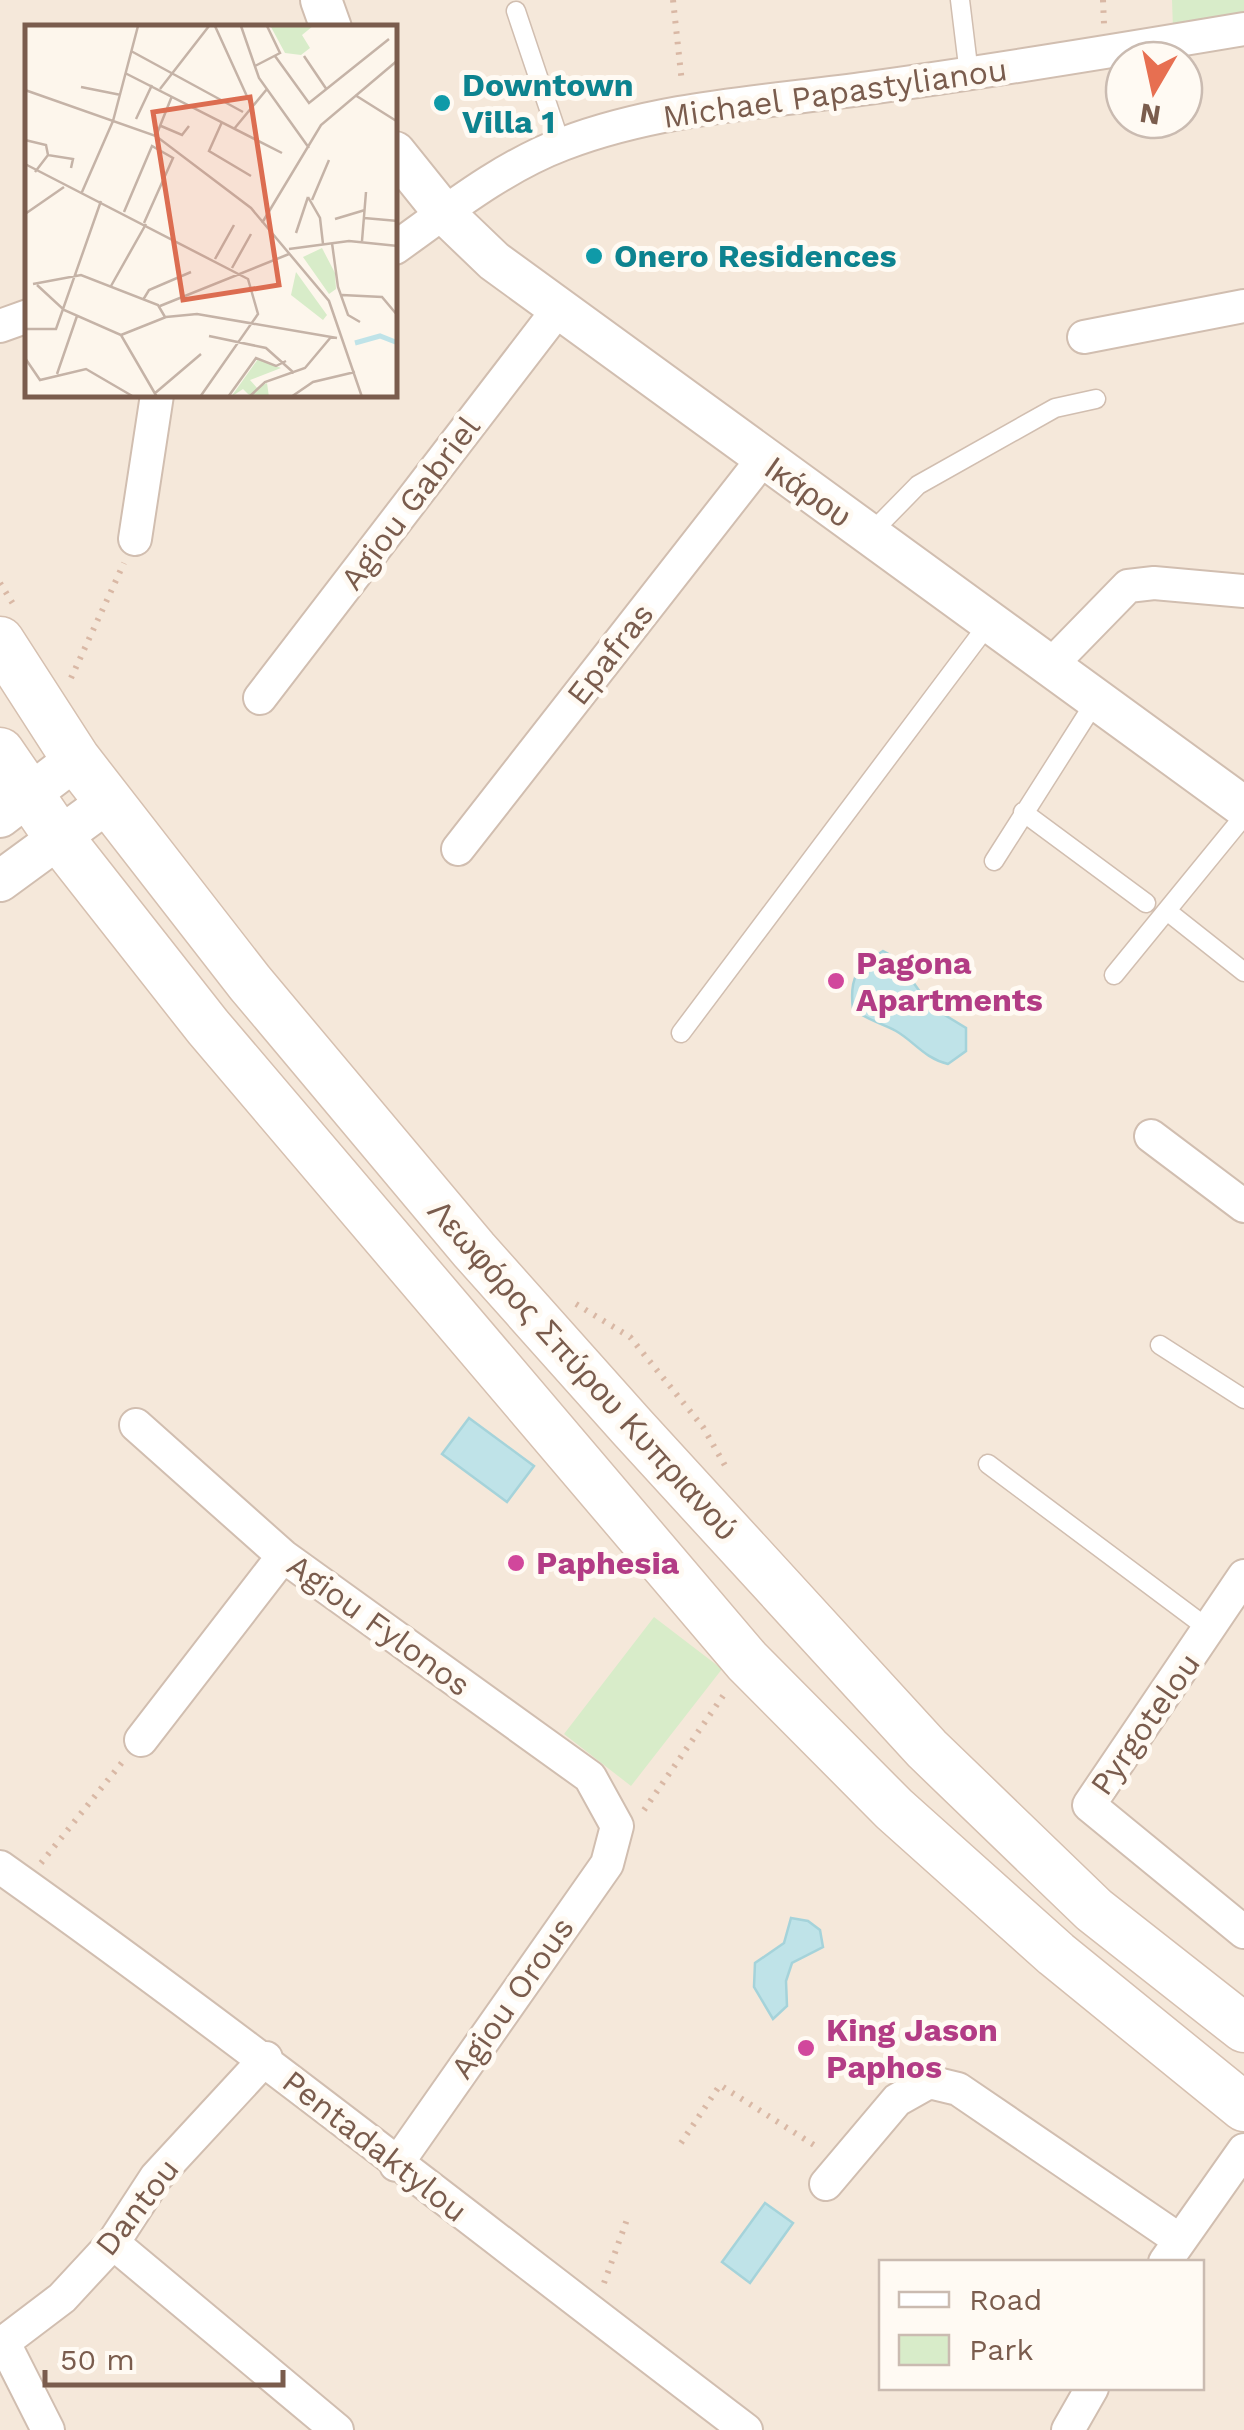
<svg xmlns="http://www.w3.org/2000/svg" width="1244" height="2430" viewBox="0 0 1244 2430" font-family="'Work Sans',sans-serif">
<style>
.residential{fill:#f5e8da;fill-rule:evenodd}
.green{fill:#d8ecc9}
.water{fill:#bfe3e8;stroke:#a5d3da;stroke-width:2.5}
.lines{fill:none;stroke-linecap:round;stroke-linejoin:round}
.service-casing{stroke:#d1beb0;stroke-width:21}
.minor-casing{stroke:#d1beb0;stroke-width:36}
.tertiary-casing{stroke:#d1beb0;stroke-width:44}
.secondary-casing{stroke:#d6c0b0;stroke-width:51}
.path{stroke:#d9b8a5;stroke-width:6;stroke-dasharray:2.5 8;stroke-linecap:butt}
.service{stroke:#fff;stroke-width:18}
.minor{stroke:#fff;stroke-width:32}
.tertiary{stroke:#fff;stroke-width:40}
.secondary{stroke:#fff;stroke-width:48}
.culture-dot{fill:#0f9aa8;stroke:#fffaf3;stroke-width:4}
.hotel-dot{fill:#d1479c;stroke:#fffaf3;stroke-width:4}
.labels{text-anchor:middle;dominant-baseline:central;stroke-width:10;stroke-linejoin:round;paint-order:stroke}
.culture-label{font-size:32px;font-weight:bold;fill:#0d838f;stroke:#fffaf3;text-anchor:start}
.street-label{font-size:32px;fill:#7a5c4d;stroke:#fffaf3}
.hotel-label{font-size:32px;font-weight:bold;fill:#b23c85;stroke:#fffaf3;text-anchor:start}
.inset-river{fill:none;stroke:#bfe3e8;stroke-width:5}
.inset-road{fill:none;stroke:#c5b3a7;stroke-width:2.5}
.view{fill:#dc6d51;fill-opacity:0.15;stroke:#dc6d51;stroke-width:5}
.inset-edge{fill:none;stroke:#7a5c4d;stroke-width:5}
</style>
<rect width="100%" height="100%" fill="#fdf6ec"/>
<path class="residential" d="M0,0H1244V2430H0ZM28,28H395V395H28ZM1124,60H1184V120H1124ZM882,2262H1202V2388H882Z"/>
<path class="green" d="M1172,0H1244V16L1173,29Z
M654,1617L722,1669L631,1786L564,1734Z"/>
<path class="water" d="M883,951L896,958L930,1006L966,1028V1051L948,1064C924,1058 915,1042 896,1031C881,1023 867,1020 853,1009C849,978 857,966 883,951Z
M469,1418L534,1466L507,1502L442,1454Z
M791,1918L808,1921L820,1930L823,1947L792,1963L786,1981L787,2006L773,2019L754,1987L755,1963L784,1943Z
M765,2203L793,2223L750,2283L722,2262Z"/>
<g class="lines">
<defs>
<path id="service" d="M960,0L969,74
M516,11L561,145
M869,535L918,485L1055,408L1096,399
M1023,812L1146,903
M994,861L1095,702
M1167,911L1244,972
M1114,975L1244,816
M681,1033L989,623
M1160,1345L1244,1399
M988,1464L1210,1630"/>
<path id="minor" d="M395,248C447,211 502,167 563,144C659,107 767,102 869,88C994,71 1119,50 1244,29
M0,326L28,316
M1084,337L1244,306
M135,539L157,395
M1048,668L1128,586L1154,583L1244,591
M260,698L560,307
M458,849L762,460
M1151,1136L1244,1206
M136,1425L283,1556L590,1777L617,1826L607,1864L396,2165
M1244,1576L1089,1805L1244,1932
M141,1740L283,1556
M0,1867C254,2047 498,2242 746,2430
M826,2184L897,2100L929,2082L958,2089L1178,2239
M113,2243L337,2430
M1165,2262L1244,2150
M4,2343L48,2430
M0,2345L62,2298L113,2243L156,2177L266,2058
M1068,2430L1092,2388"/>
<path id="tertiary" d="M321,0L331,28
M395,152L444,213L494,261L1244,807
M0,817L76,759
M0,881L108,802"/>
<path id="secondary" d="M0,641L76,759L250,983L474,1250L632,1427L927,1749L1094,1910L1244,2028
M0,752L57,835L208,1027L747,1661L894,1809L1056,1954L1244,2107"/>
</defs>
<use href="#service" class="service-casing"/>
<use href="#minor" class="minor-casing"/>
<use href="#tertiary" class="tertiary-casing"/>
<use href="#secondary" class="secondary-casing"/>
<path class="path" d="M673,0L682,83
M1103,0L1104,24
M0,583L15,607
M71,678L124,563
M576,1304L630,1337L703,1427L727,1469
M644,1810L725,1693
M41,1863L124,1760
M681,2143L720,2085L817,2147
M604,2283L629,2214"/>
<use href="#service" class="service"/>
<use href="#minor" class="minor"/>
<use href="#tertiary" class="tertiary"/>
<use href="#secondary" class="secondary"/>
</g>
<g class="culture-dot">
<circle cx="442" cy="103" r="10"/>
<circle cx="594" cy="256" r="10"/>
</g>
<g class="hotel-dot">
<circle cx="836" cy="981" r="10"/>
<circle cx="516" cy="1563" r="10"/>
<circle cx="806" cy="2048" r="10"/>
</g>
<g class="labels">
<g class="culture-label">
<text x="462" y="85">Downtown<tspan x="462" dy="37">Villa 1</tspan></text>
<text x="614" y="256">Onero Residences</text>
</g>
<g class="street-label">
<text transform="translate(835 93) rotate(-8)">Michael Papastylianou</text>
<text transform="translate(808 492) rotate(35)">Ικάρου</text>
<text transform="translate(410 503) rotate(-53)">Agiou Gabriel</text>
<text transform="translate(610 654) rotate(-52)">Epafras</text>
<text transform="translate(583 1370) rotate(48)">Λεωφόρος Σπύρου Κυπριανού</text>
<text transform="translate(379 1625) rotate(36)">Agiou Fylonos</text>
<text transform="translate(1145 1724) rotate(-55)">Pyrgotelou</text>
<text transform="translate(512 1998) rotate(-55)">Agiou Orous</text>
<text transform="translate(375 2146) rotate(38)">Pentadaktylou</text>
<text transform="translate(137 2207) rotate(-52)">Dantou</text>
</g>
<g class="hotel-label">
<text x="856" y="963">Pagona<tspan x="856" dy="37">Apartments</tspan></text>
<text x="536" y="1563">Paphesia</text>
<text x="826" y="2030">King Jason<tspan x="826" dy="37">Paphos</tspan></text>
</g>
</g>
<g transform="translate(25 25)">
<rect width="372" height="372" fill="#fdf6ec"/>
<path d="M288,1L277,10L285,23L276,30L260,28L246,2ZM297,223L310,248L311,264L304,269L278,232ZM271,247L302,290L298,295L266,270ZM233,334L256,343L225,355L232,363L242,358L244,372H226L218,364L206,372Z" fill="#d8ecc9"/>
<path class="inset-river" d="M330,318L355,311L373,318"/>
<path class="inset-road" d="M190,1L225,78M216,1L234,53L284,123M106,26L218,87M250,31L284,78L364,14M279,31L302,65M230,41L255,28L242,1M100,48L257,128M56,62L96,70M135,64L184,1M0,65L131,111L226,183L304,276L337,372M330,70L373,97M111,94L127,60M88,96L113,1M197,97L184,126L226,151M136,101L157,110L164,101M209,104L242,64M131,111L147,71M0,115L21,120L23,130M0,139L223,254L233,289L175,372M10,147L23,130L48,134L46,143M57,167L88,96M283,172L295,193L298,219M287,175L304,135M99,187L127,121L148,133L119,198M0,189L39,162M339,193L373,196M310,194L340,185M237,198L296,100L373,35M271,208L283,172M337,216L341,167M307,218L313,262L323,290L335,297M264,224L324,216L373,221M190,234L209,200M207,243L226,209M8,259L56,250L133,280L140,292M12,260L39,285L96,310L132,372M86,261L121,199M317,270L357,272L373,291M118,275L124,265L166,247M135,281L264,229M0,304H31L76,176M96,310L141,292L172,289L312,313M184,311L241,323L269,348M0,333L15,355L61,344L109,372M32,349L52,291M129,369L176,329M203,372L231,333L251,341L261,336M224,372L240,357L280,343L306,312M266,372L288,357L330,347"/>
<path class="view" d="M225,72L254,260L158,275L128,87Z"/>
<rect width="372" height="372" class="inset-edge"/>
</g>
<rect x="879" y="2260" width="325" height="130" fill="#fffaf3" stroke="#cabbb1" stroke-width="2.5"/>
<rect x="899" y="2292" width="50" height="15" fill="#ffffff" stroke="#cabbb1" stroke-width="2.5"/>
<text x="969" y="2310" font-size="30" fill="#7a5c4d">Road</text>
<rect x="899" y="2335" width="50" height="30" fill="#d8ecc9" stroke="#cabbb1" stroke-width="2.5"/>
<text x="969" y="2360" font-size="30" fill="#7a5c4d">Park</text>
<g transform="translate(1154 90) rotate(189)"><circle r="48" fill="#fffaf3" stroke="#cabbb1" stroke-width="2.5"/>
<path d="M0-8L18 38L0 25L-18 38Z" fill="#e76f51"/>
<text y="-15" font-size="28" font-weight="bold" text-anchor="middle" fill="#7a5c4d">N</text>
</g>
<path d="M45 2370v15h238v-15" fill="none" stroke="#7a5c4d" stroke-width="5"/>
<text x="60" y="2370" font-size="30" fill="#7a5c4d" stroke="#fffaf3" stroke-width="8" paint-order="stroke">50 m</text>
</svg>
